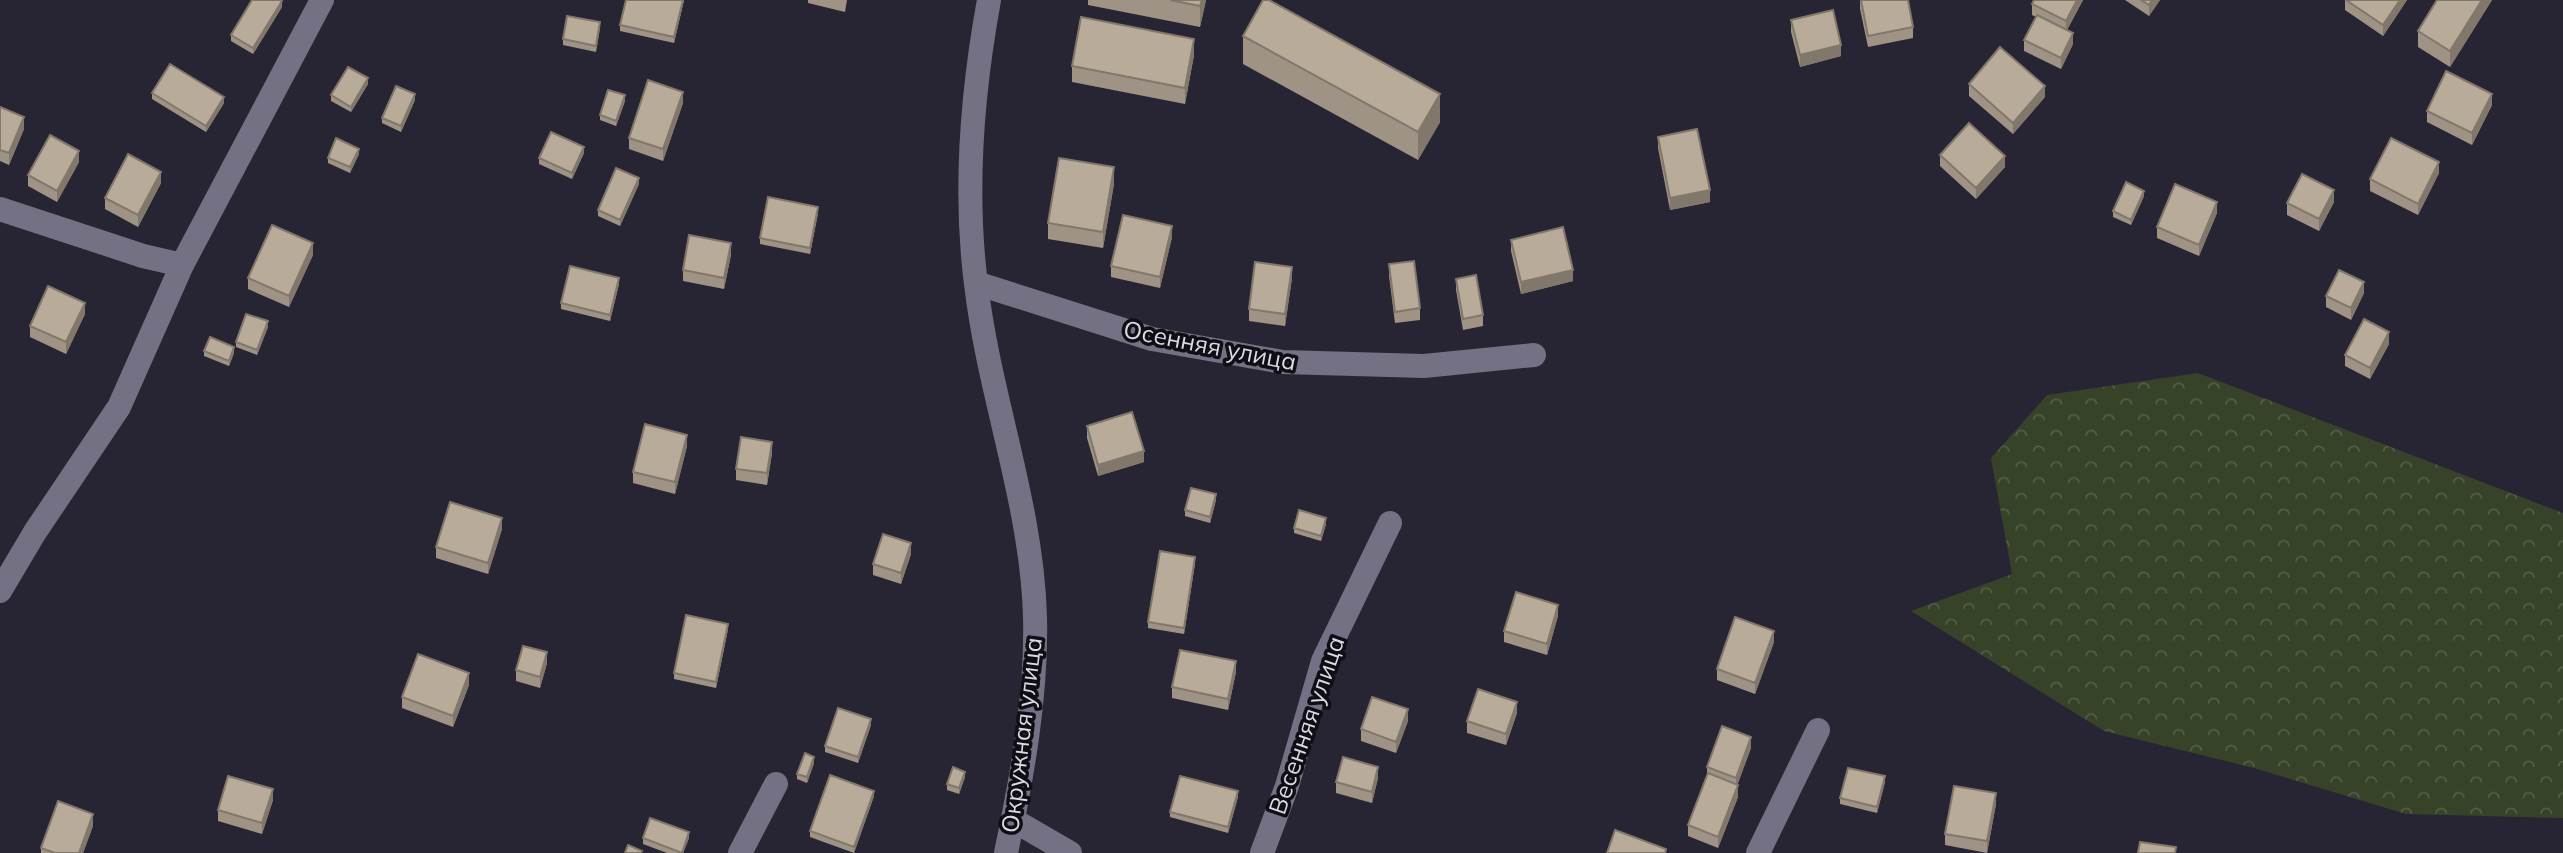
<svg xmlns="http://www.w3.org/2000/svg" width="2563" height="853" viewBox="0 0 2563 853" font-family="Mulish,sans-serif">
<style>
.forest{fill:url(#forest-crowns)}
.lines{fill:none;stroke-linecap:round;stroke-linejoin:round}
.minor{stroke:#747184;stroke-width:24}
.wall{fill:#9e9384}
.shaded-wall{fill:#81786b}
.building{fill:#b8ab99;stroke:#81786b;stroke-width:2}
.labels{text-anchor:middle;dominant-baseline:central;stroke-width:7;stroke-linejoin:round;paint-order:stroke}
.street-label{font-size:24px;fill:#dbdae4;stroke:#0f0e15}
</style>
<defs>
<pattern id="forest-crowns" width="20" height="18" patternUnits="userSpaceOnUse" patternTransform="scale(1.75)"><rect width="20" height="18" fill="#364329"/><path d="M2 6a3 3 0 1 1 6 0M12 15a3 3 0 1 1 6 0" fill="none" stroke="#525e48"/></pattern>
</defs>
<rect width="100%" height="100%" fill="#272434"/>
<path class="forest" d="M2198,373L2563,513V818L2406,814L2254,768L2104,731L1911,611L2012,574L1991,458L2047,395Z"/>
<g class="lines">
<path class="minor" d="M989,0C972,93 964,190 976,284C989,396 1032,504 1035,617C1037,695 1022,777 1006,853
M0,209L143,256L182,265
M976,283L1152,339L1283,362L1424,366L1534,355
M0,591L35,532L119,407L182,265L322,0
M1013,820L1070,853
M740,853L776,784
M1262,853L1287,786L1323,661L1390,523
M1758,853L1818,730"/>
</g>
<path class="wall" d="M684,0L674,43L620,31V25Z
M808,0H847L845,12L808,3Z
M1088,0H1206L1200,27L1088,5Z
M1860,0L1913,27V38L1868,47L1860,9Z
M2083,0L2067,30L2073,44L2061,69L2024,51V40L2036,17L2032,15V4Z
M2125,0H2160L2149,16Z
M2345,0H2407L2383,36L2345,10Z
M2492,0L2450,67L2418,47V31Z
M282,7L253,54L231,41V35Z
M1791,20L1841,56L1800,67L1791,32Z
M600,28L596,52L563,45V39Z
M1243,36L1440,122L1418,160L1243,64Z
M1194,55L1185,104L1072,82V66Z
M368,84L351,112L331,101V95Z
M1969,84L2045,97L2013,134L1969,96Z
M152,93L224,103L206,132L152,99Z
M415,100L401,132L382,123V118Z
M625,101L616,126L600,120V115Z
M683,103L663,161L629,149V138Z
M2492,105L2472,145L2427,122V111Z
M0,107L24,129L9,165L0,161Z
M1658,137L1710,202L1670,210L1658,148Z
M584,153L572,179L539,164V158Z
M359,154L350,173L328,163V158Z
M1940,155L2005,167L1976,199L1940,166Z
M79,162L57,202L28,186V175Z
M2439,173L2418,215L2370,191V179Z
M161,183L138,227L105,209V198Z
M639,184L620,226L598,216V210Z
M1114,184L1103,248L1048,239V223Z
M2144,196L2131,225L2113,217V211Z
M2334,202L2319,231L2287,215V203Z
M818,213L810,254L760,244V238Z
M2217,213L2199,256L2157,238V227Z
M1172,237L1160,288L1111,277V266Z
M1511,240L1573,281L1521,294L1511,251Z
M313,255L289,307L248,289V278Z
M731,255L724,289L683,281V270Z
M1389,264L1420,308V320L1395,323L1389,276Z
M1292,278L1285,326L1249,321V309Z
M1456,279L1483,315V326L1463,330L1456,290Z
M619,284L610,321L561,309V303Z
M2364,293L2351,320L2326,307V296Z
M85,314L66,354L30,337V326Z
M268,327L257,355L236,347V342Z
M2389,344L2370,379L2345,366V355Z
M204,351L234,353L229,366L204,356Z
M1087,426L1144,462L1098,476L1087,438Z
M687,446L675,494L633,483V472Z
M772,453L767,485L736,480V469Z
M1216,500L1210,523L1185,516V510Z
M1326,524L1321,541L1294,533V528Z
M502,529L488,574L436,558V547Z
M911,554L901,584L873,575V564Z
M1195,563L1184,634L1148,628V622Z
M1558,616L1547,655L1504,642V631Z
M728,629L716,688L674,679V673Z
M1774,642L1755,694L1717,680V669Z
M547,663L540,688L516,681V670Z
M1236,672L1228,710L1172,698V687Z
M469,685L453,727L402,708V697Z
M1517,713L1506,745L1467,733V721Z
M1408,721L1396,753L1361,741V729Z
M871,725L858,763L825,752V746Z
M1751,748L1737,785L1738,797L1718,848L1688,836V825L1707,777V767Z
M814,763L807,783L797,779V774Z
M965,777L959,794L947,790V784Z
M1378,778L1372,803L1336,793V782Z
M1885,782L1877,813L1840,804V798Z
M874,796L854,853L810,837V831Z
M1238,797L1228,833L1170,817V812Z
M273,800L262,834L218,821V810Z
M1996,804L1987,853L1945,845V834Z
M93,826L83,853H41V848Z
M643,838H689L683,853H667L643,844Z"/>
<path class="shaded-wall" d="M683,0H684L674,43V37Z
M1202,0H1206L1200,27V6Z
M2077,0H2083L2066,32V21Z
M2152,0H2160L2149,16V5Z
M2400,0H2407L2383,36V25Z
M2482,0H2492L2450,67V51Z
M282,1V7L253,54V48Z
M2073,33V44L2061,69V58Z
M1194,39V55L1185,104V88Z
M1841,45V56L1800,67V55Z
M368,78V84L351,112V107Z
M2045,86V97L2013,134V123Z
M683,92V103L663,161V149Z
M415,94V100L401,132V126Z
M1440,94V122L1418,160V132Z
M2492,94V105L2472,145V133Z
M625,95V101L616,126V121Z
M224,97V103L206,132V126Z
M24,117V129L9,165V153Z
M584,147V153L572,179V173Z
M359,149V154L350,173V167Z
M79,151V162L57,202V191Z
M2005,156V167L1976,199V188Z
M2439,162V173L2418,215V204Z
M1114,167V184L1103,248V232Z
M161,172V183L138,227V215Z
M639,178V184L620,226V220Z
M1710,190V202L1670,210V198Z
M2334,190V202L2319,231V219Z
M2144,191V196L2131,225V220Z
M2217,202V213L2199,256V245Z
M818,207V213L810,254V248Z
M1172,226V237L1160,288V277Z
M313,243V255L289,307V296Z
M731,243V255L724,289V278Z
M1292,267V278L1285,326V314Z
M1573,270V281L1521,294V282Z
M619,278V284L610,321V315Z
M2364,282V293L2351,320V308Z
M85,303V314L66,354V342Z
M268,321V327L257,355V350Z
M2389,332V344L2370,379V368Z
M234,347V353L229,366V361Z
M687,435V446L675,494V482Z
M772,442V453L767,485V473Z
M1144,451V462L1098,476V465Z
M1216,494V500L1210,523V517Z
M502,518V529L488,574V563Z
M1326,518V524L1321,541V536Z
M911,543V554L901,584V573Z
M1195,557V563L1184,634V628Z
M1558,605V616L1547,655V644Z
M728,624V629L716,688V682Z
M1774,631V642L1755,694V683Z
M547,652V663L540,688V677Z
M1236,661V672L1228,710V699Z
M469,673V685L453,727V716Z
M1517,702V713L1506,745V734Z
M1408,709V721L1396,753V742Z
M871,719V725L858,763V757Z
M1751,737V748L1736,789V778Z
M814,757V763L807,783V777Z
M1378,767V778L1372,803V792Z
M965,772V777L959,794V788Z
M1885,776V782L1877,813V807Z
M1738,785V797L1718,848V837Z
M273,789V800L262,834V823Z
M874,791V796L854,853V847Z
M1238,791V797L1228,833V827Z
M1996,793V804L1987,853V841Z
M93,814V826L83,853H79Z
M689,832V838L683,853H682Z"/>
<path class="building" d="M252,0H280L282,1L253,48L231,35Z
M626,0H683L674,37L620,25Z
M1170,0H1202L1200,6Z
M1263,0H1269L1440,94L1418,132L1243,36Z
M1861,0H1908L1913,27L1868,36Z
M2034,0H2077L2066,21L2032,4Z
M2141,0H2152L2149,5Z
M2346,0H2400L2383,25Z
M2437,0H2482L2450,51L2418,31Z
M1833,10L1841,45L1800,55L1791,20Z
M2037,15L2073,33L2061,58L2024,40Z
M567,16L600,22L596,46L563,39Z
M1081,17L1194,39L1185,88L1072,66Z
M2000,47L2045,86L2013,123L1969,84Z
M170,64L224,97L206,126L152,93Z
M348,67L368,78L351,107L331,95Z
M2446,71L2492,94L2472,133L2427,111Z
M648,80L683,92L663,149L629,138Z
M396,86L415,94L401,126L382,118Z
M608,90L625,95L616,121L600,115Z
M0,107L24,117L9,153L0,150Z
M1969,123L2005,156L1976,188L1940,155Z
M1697,129L1710,190L1670,198L1658,137Z
M551,132L584,147L572,173L539,158Z
M50,135L79,151L57,191L28,175Z
M336,138L359,149L350,167L328,158Z
M2391,138L2439,162L2418,204L2370,179Z
M128,154L161,172L138,215L105,198Z
M1059,158L1114,167L1103,232L1048,223Z
M616,168L639,178L620,220L598,210Z
M2302,174L2334,190L2319,219L2287,203Z
M2126,182L2144,191L2131,220L2113,211Z
M2175,184L2217,202L2199,245L2157,227Z
M768,197L818,207L810,248L760,238Z
M1123,215L1172,226L1160,277L1111,266Z
M272,225L313,243L289,296L248,278Z
M1563,227L1573,270L1521,282L1511,240Z
M689,235L731,243L724,278L683,270Z
M1414,261L1420,308L1395,312L1389,264Z
M1255,262L1292,267L1285,314L1249,309Z
M570,266L619,278L610,315L561,303Z
M2339,270L2364,282L2351,308L2326,296Z
M1476,275L1483,315L1463,319L1456,279Z
M48,286L85,303L66,342L30,326Z
M246,314L268,321L257,350L236,342Z
M2364,319L2389,332L2370,368L2345,355Z
M210,337L234,347L229,361L204,351Z
M1132,412L1144,451L1098,465L1087,426Z
M645,424L687,435L675,482L633,472Z
M741,437L772,442L767,473L736,469Z
M1191,488L1216,494L1210,517L1185,510Z
M450,502L502,518L488,563L436,547Z
M1299,510L1326,518L1321,536L1294,528Z
M883,534L911,543L901,573L873,564Z
M1160,551L1195,557L1184,628L1148,622Z
M1516,592L1558,605L1547,644L1504,631Z
M686,615L728,624L716,682L674,673Z
M1735,617L1774,631L1755,683L1717,669Z
M523,646L547,652L540,677L516,670Z
M1180,650L1236,661L1228,699L1172,687Z
M418,654L469,673L453,716L402,697Z
M1478,689L1517,702L1506,734L1467,721Z
M1372,697L1408,709L1396,742L1361,729Z
M838,708L871,719L858,757L825,746Z
M1722,726L1751,737L1736,778L1707,767Z
M805,753L814,757L807,777L797,774Z
M1343,757L1378,767L1372,792L1336,782Z
M953,767L965,772L959,788L947,784Z
M1848,768L1885,776L1877,807L1840,798Z
M1708,773L1738,785L1718,837L1688,825Z
M830,775L874,791L854,847L810,831Z
M228,776L273,789L262,823L218,810Z
M1180,776L1238,791L1228,827L1170,812Z
M1954,786L1996,793L1987,841L1945,834Z
M58,801L93,814L79,853H55L41,848Z
M650,818L689,832L682,853L643,838Z
M1615,830L1666,849L1665,853H1607Z
M2140,842L2176,847L2175,853H2138Z
M628,845L642,851L640,853H625Z"/>
<g class="labels">
<g class="street-label">
<text transform="translate(1210 345) rotate(11)">Осенняя улица</text>
<text transform="translate(1306 725) rotate(-71)">Весенняя улица</text>
<text transform="translate(1021 735) rotate(-83)">Окружная улица</text>
</g>
</g>
</svg>
